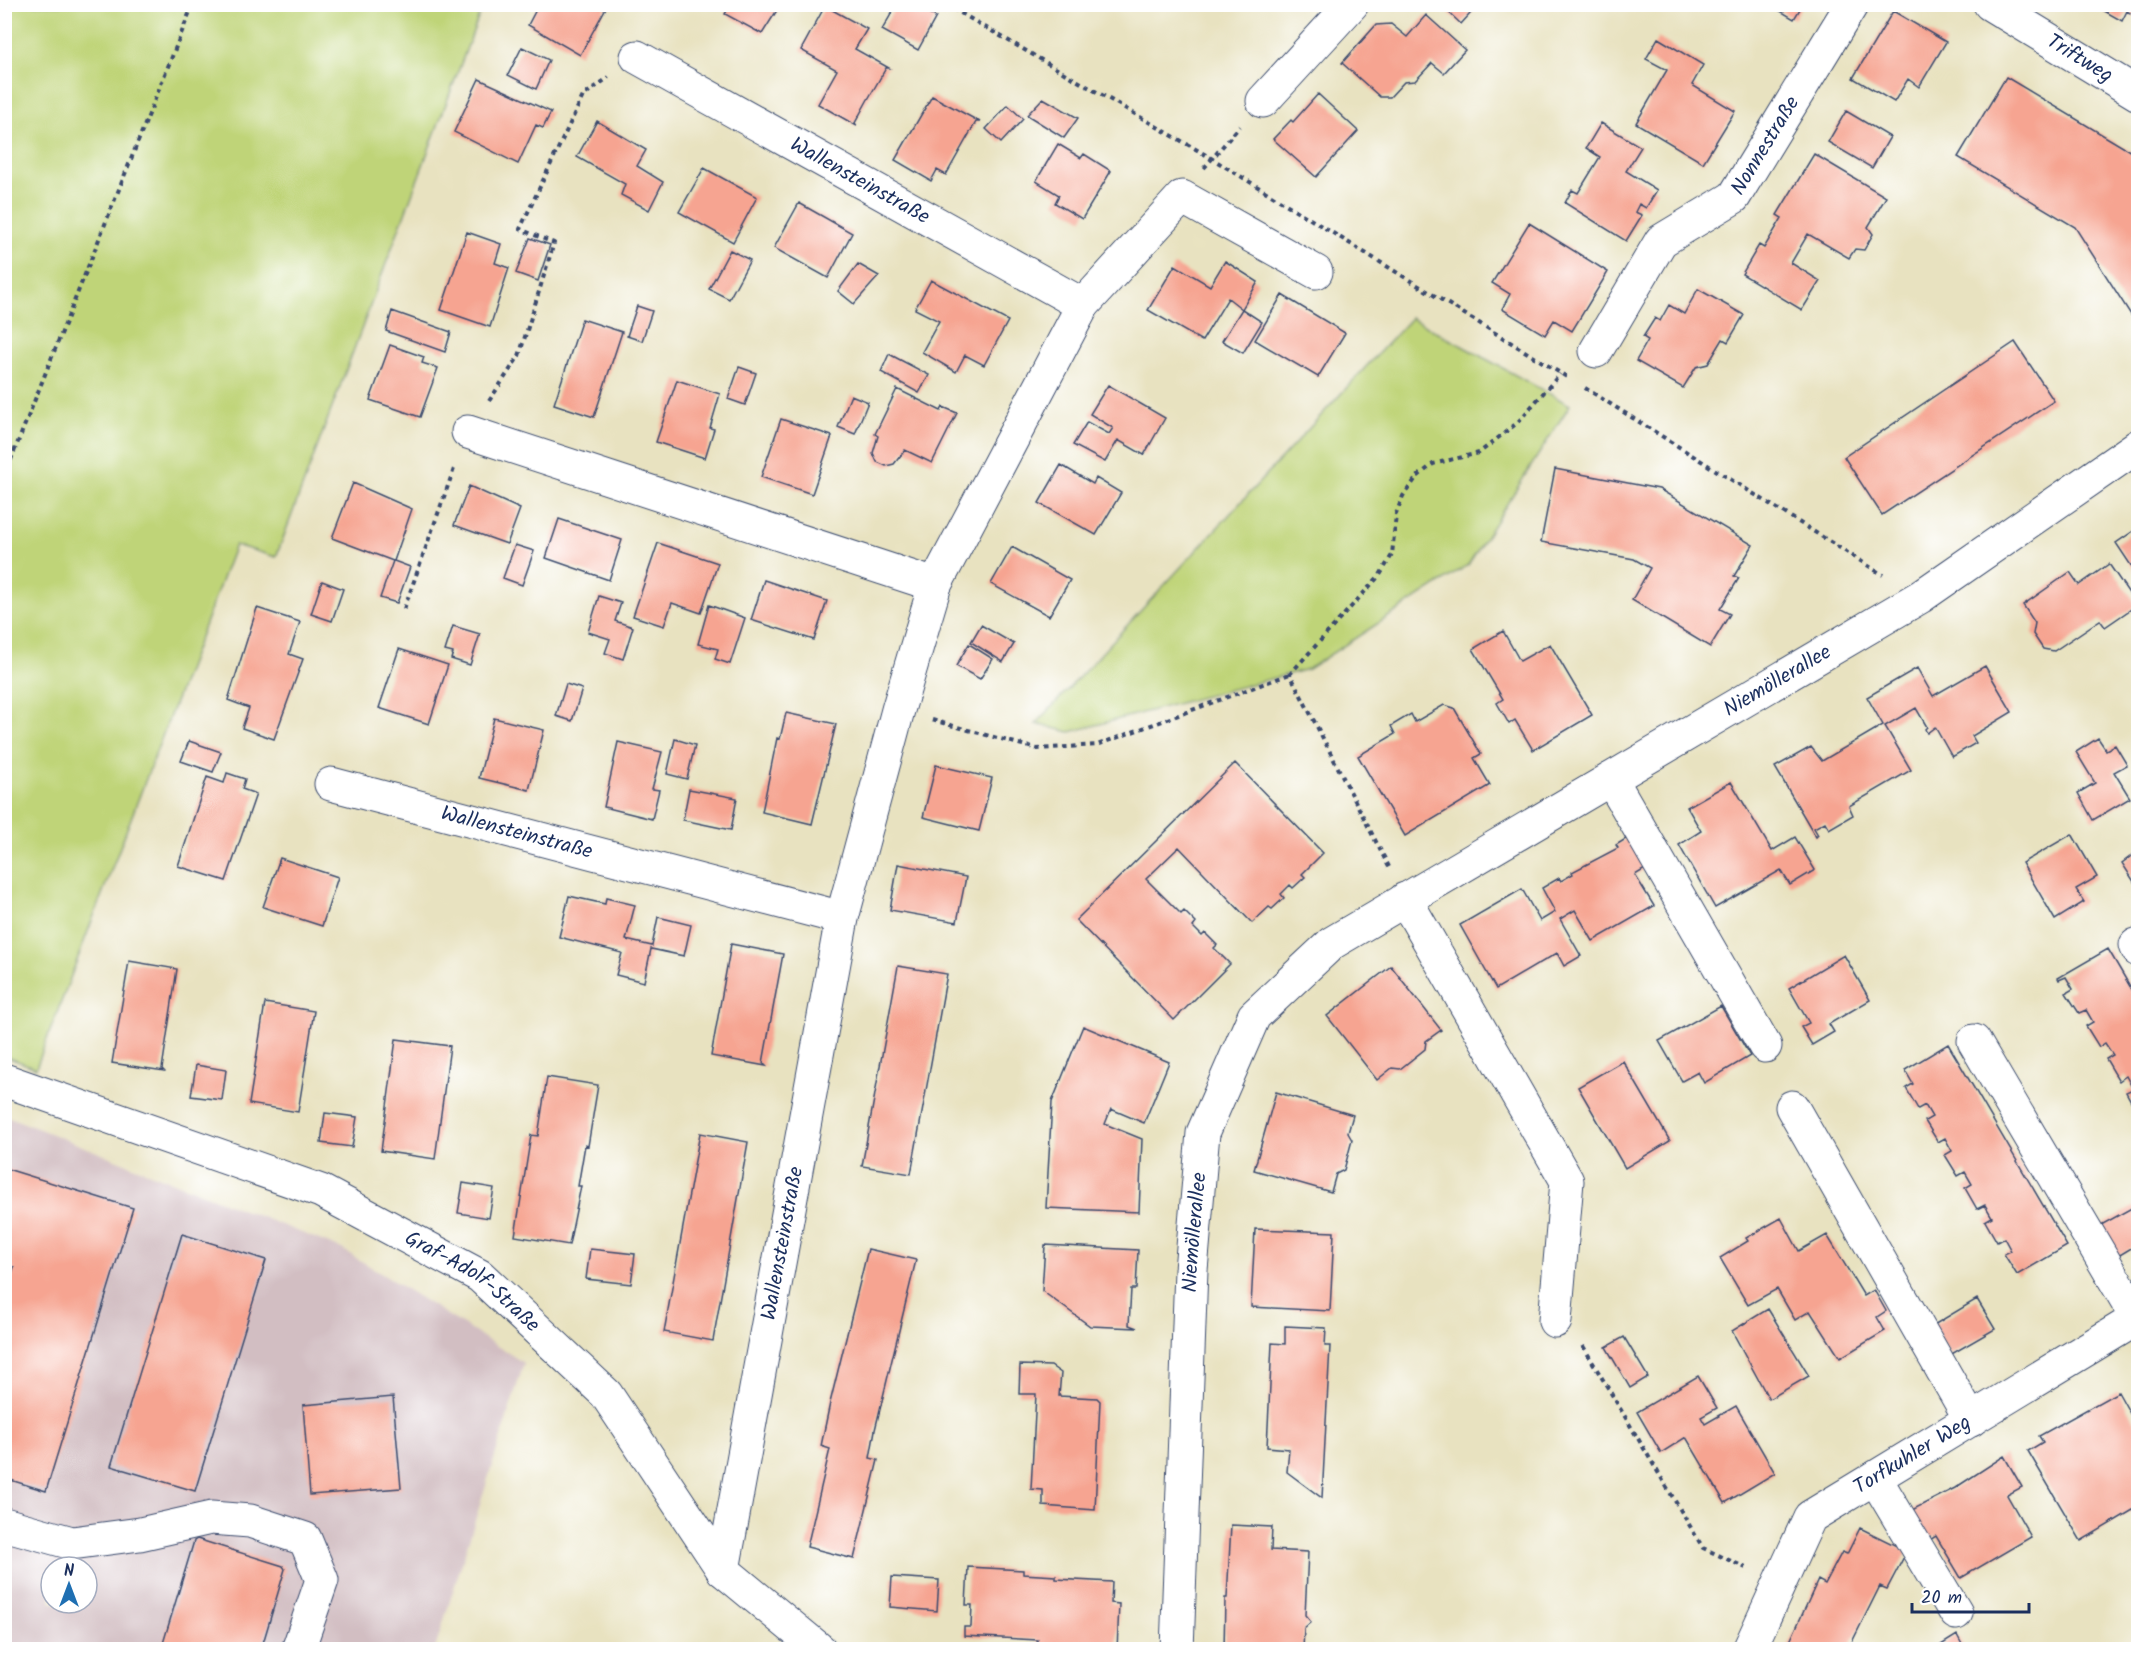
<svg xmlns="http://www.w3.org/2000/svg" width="2143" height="1654" viewBox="0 0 2143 1654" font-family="Kalam,sans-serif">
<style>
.industrial{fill:#d2bec2;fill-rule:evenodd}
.green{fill:#bfd478;stroke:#6d826b;stroke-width:1.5}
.building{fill:#f6a491}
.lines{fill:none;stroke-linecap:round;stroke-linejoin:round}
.minor-casing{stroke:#3a4a6d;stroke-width:35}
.path{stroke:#3a4a6d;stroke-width:4;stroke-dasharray:4.5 4.5;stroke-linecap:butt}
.minor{stroke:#fff;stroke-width:33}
.labels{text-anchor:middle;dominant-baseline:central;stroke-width:5;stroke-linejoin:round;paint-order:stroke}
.street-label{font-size:21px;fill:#1b2f5e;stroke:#fff}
</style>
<rect width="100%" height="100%" fill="#fff"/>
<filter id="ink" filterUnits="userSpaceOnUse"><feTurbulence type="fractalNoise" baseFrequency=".0167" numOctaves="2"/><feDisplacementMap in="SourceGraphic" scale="12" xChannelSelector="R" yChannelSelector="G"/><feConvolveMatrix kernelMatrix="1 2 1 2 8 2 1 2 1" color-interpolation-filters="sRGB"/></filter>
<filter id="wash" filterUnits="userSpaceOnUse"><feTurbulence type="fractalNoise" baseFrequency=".008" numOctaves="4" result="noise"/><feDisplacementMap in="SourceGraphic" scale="24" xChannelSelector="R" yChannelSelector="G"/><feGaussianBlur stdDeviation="1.35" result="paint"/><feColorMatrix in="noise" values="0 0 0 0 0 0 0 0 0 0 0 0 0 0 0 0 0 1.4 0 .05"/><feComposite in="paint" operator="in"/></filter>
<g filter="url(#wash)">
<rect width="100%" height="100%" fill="#e8e2c0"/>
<path class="industrial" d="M4,1115L342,1249L524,1363L435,1649H5ZM51,1567H87V1603H51Z"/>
<path class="green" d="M4,5H483L276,557L235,545L36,1068L4,1056Z
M1411,318L1570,405L1468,565L1308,669L1070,732L1036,724Z"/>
<g id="blocks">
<path class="building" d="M539,4H608L580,55L528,25Z
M731,4H781L762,34L725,14Z
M897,4H913L936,17L918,50L882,30Z
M1440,4H1479L1461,24Z
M1758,4H1803L1794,19L1772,6L1764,8Z
M2101,4H2138V18L2127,11L2122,21L2099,8Z
M825,6L867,29L855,49L889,68H886L867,101L855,123L857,126L818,104L837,70L801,50Z
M1893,11L1946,42L1919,87L1908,79L1894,102L1853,78Z
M1426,15L1465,50L1444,73L1432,63L1415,81L1404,82L1390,97H1380L1342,63L1376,25L1391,24L1407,37Z
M1658,38L1703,65L1692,85L1735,111L1703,163L1636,123L1667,70L1646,59Z
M522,47L549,60L536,89L508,75Z
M2006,77L2138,156V326L2075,227L1958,157Z
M479,79L551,112L543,128L536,125L518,164L454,132Z
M1318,94L1358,131L1316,177L1273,139L1291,120L1293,122Z
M932,96L980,122H976L946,175L937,170L931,181L895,160Z
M1043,98L1078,118L1064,138L1027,115Z
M1008,105L1023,119L1001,143L986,129Z
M1846,111L1890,137L1872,168L1828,142Z
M597,121L646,150L637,166L663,182L649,210L621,195L625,184L577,157Z
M1601,123L1641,147L1626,171L1657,190L1646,208L1639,204L1635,212L1642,215L1626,241L1565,203L1572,190L1578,193L1600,157L1586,148Z
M1058,144L1081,158L1084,154L1111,171L1082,219L1055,203L1059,195L1036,181Z
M1814,154L1886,197L1868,227L1873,234L1864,250L1855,249L1849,258L1808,234L1791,263L1820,281L1802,310L1742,274L1759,245L1764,248L1782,218L1777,215Z
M704,168L757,197L733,242L679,212Z
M799,203L852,233L828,278L774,248Z
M1529,223L1608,272L1572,331L1554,320L1545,335L1502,309L1510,294L1492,283Z
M467,232L501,244L495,263L509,268L490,327L441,310Z
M530,238L550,245L538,281L516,273Z
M730,250L750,260L729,299L709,289Z
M1225,261L1258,282L1242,309L1228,298L1202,341L1148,310L1175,265L1210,286Z
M858,264L879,276L854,304L838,291Z
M931,280L1008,321L984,365L965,355L956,372L922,352L939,321L915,309Z
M1698,289L1744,315L1728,342L1723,339L1708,364L1696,367L1683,388L1636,361L1648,340L1643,337L1655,318L1660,321L1669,305L1684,314Z
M1282,295L1345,333L1318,377L1255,340Z
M637,306L652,311L642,341L627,336Z
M1242,309L1262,322L1243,353L1222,341Z
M392,311L451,332L445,352L386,331Z
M582,319L622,332L594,417L554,404Z
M2015,342L2054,401L1882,515L1844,457Z
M390,345L424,357L422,363L438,368L420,417L370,400Z
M889,354L929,375L919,393L881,372Z
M739,367L756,373L745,405L728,399Z
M677,380L720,394L710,428L714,429L705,458L656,442Z
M1108,385L1165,418L1144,455L1118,440L1105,462L1073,445L1087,422L1109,434L1113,428L1090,414Z
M897,389L941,411L943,407L957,413L932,463L905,450L894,464L886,466L877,462L873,453L878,436L875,434Z
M851,395L868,402L855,434L838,427Z
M781,419L832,436L812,494L761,477Z
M1061,465L1093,484L1096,478L1121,493L1096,535L1039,503Z
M1555,469L1659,489L1753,545L1734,576L1739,578L1720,609L1730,614L1710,647L1632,600L1650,568L1634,559L1541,542Z
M353,483L412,509L394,561L410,567L397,603L380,598L393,561L332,538Z
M469,486L520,509L507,544L454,525Z
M559,519L622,540L609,580L546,558Z
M2138,528V576L2116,543Z
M658,543L718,563L701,613L672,603L664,626L633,616Z
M515,545L534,551L522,585L503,578Z
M1012,547L1070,580L1049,616L991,584Z
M2109,564L2137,605L2105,627L2100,620L2054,651L2043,649L2033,634L2035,623L2023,605L2070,572L2079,585Z
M764,580L827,601L814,640L751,620Z
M322,581L343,589L332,621L311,614Z
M599,596L621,603L615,621L633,627L623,659L605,653L610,639L588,632Z
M709,605L745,618L730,664L715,659L718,649L698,644Z
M257,608L300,622L289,654L303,659L274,739L242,728L249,708L228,700Z
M981,625L1014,644L1003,662L971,642Z
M453,626L480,634L470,665L451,659L453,653L445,651Z
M1503,631L1520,661L1550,644L1592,715L1533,750L1515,720L1509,724L1497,703L1503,699L1473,649Z
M969,644L993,659L980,679L956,666Z
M399,649L448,665L429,724L379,708Z
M1985,666L2012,712L1972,736L1976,743L1952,757L1935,727L1927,733L1925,729L1927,727L1916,708L1885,726L1911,770L1849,806L1853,815L1829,829L1825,822L1814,828L1818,835L1816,837L1775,767L1811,747L1822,761L1883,725L1867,697L1917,668L1933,696Z
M566,684L582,689L572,721L556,716Z
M1444,705L1454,708L1481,754L1474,758L1490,785L1405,836L1358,756L1395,734L1391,726L1411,714L1415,722Z
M786,713L836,724L812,824L762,812L777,738L780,739Z
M494,718L544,730L529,790L479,778Z
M2098,738L2106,750L2115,745L2127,765L2114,772L2130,798L2093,820L2078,793L2095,783L2076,752Z
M675,739L695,745L687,779L667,774Z
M189,741L221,752L213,772L181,761Z
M618,742L662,752L652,789L659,790L652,819L604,807Z
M1235,763L1323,853L1302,874L1305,877L1293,888L1290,885L1281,894L1284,898L1272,909L1269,907L1252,923L1179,847L1146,879L1181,914L1184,911L1196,923L1193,927L1202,936L1205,933L1217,945L1214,948L1230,964L1174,1020L1076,920Z
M936,765L992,778L979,831L923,817Z
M227,773L245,779L242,789L256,794L226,881L178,866L207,777L224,783Z
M1731,782L1772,851L1795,837L1815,870L1790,885L1781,870L1715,908L1679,845L1701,831L1687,807Z
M689,789L737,798L731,830L683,820Z
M2072,834L2097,877L2076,889L2084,902L2055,920L2022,863Z
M1632,835L1650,866L1635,875L1654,906L1593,941L1575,910L1560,919L1581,956L1564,966L1557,953L1496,989L1460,925L1522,889L1540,921L1555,912L1542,888L1559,878L1561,881L1573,874L1572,872L1618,848L1616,845Z
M2138,851V888L2122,863Z
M280,858L338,877L322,926L263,907Z
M898,864L966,877L957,922L890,910Z
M569,896L605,904L606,898L635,905L626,940L652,946L658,917L691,925L684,956L651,949L644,982L616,975L622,953L559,937Z
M731,944L783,954L763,1063L766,1066L711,1056Z
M2108,949L2138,1000V1114L2126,1092L2133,1089L2126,1076L2119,1081L2106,1059L2113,1055L2105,1043L2099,1047L2086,1026L2093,1022L2086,1010L2079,1013L2066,993L2073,989L2066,977L2059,980L2058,978Z
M1844,955L1870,1000L1829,1024L1834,1032L1812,1045L1801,1027L1809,1023L1789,988Z
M129,961L177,969L162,1069L164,1071L112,1063Z
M898,966L947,974L911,1174L862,1166Z
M1391,966L1441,1030L1426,1041L1425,1049L1400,1069L1392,1068L1377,1080L1327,1016Z
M265,1003L314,1011L298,1112L249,1104Z
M1721,1006L1750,1056L1704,1083L1698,1072L1682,1081L1659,1041Z
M1083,1026L1169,1062L1144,1123L1111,1109L1105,1124L1142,1139L1139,1212L1046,1208L1052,1102Z
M396,1039L450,1046L435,1159L381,1151Z
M1948,1044L2067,1246L2017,1275L2004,1254L2011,1251L2004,1238L1997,1242L1985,1221L1992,1217L1985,1205L1977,1209L1965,1188L1972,1184L1965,1172L1958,1176L1945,1155L1952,1151L1945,1138L1938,1142L1925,1121L1932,1117L1925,1105L1918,1109L1906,1088L1913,1084L1905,1070Z
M1623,1061L1670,1141L1625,1168L1578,1087Z
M196,1065L226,1070L222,1100L191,1096Z
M547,1077L598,1085L588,1146L585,1145L578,1186H581L569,1245L515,1236L531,1135L538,1136Z
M1276,1092L1353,1115L1348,1133L1352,1140L1344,1170L1336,1174L1331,1192L1254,1170Z
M325,1113L357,1117L352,1147L321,1143Z
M700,1133L748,1142L713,1341L664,1332Z
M4,1168L133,1208L46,1491L4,1478V1298L14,1267L4,1265Z
M463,1183L494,1188L489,1218L458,1213Z
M2137,1205L2138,1244L2110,1261L2092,1230Z
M1781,1218L1799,1251L1827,1235L1864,1296L1874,1290L1886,1311L1877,1317L1885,1331L1840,1358L1810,1311L1795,1320L1777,1289L1748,1305L1720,1258L1748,1241L1746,1238Z
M1255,1229L1334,1232L1330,1311L1251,1307Z
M182,1234L266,1260L195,1491L111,1466Z
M1045,1245L1138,1250L1136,1289H1131L1129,1325L1137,1328L1090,1326L1042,1291Z
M590,1249L635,1254L631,1284L586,1279Z
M868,1249L916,1260L875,1430L870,1458L878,1460L854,1559L807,1547L830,1449L821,1446L830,1403Z
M1977,1299L1995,1329L1950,1355L1932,1326Z
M1768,1309L1809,1376L1769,1399L1732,1331Z
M1285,1326L1326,1328L1325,1346H1330L1322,1498L1287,1472L1289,1449L1267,1447L1272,1343L1285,1344Z
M1624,1337L1648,1377L1630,1388L1606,1347Z
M1020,1365L1051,1366L1061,1373L1059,1396L1097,1398L1100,1401L1095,1510L1043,1506V1490L1031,1489L1036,1394H1019Z
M1698,1376L1717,1408L1701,1417L1705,1424L1736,1406L1775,1473L1725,1503L1686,1437L1661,1453L1637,1412Z
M2118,1392L2138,1428V1507L2081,1541L2028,1451L2043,1442L2039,1436Z
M393,1397L401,1488L310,1495L303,1405Z
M2004,1456L2022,1487L2007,1495L2031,1537L1961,1578L1936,1536L1922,1545L1904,1514L1955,1488Z
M1231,1525L1272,1527L1271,1550L1308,1552L1305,1615L1311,1622L1304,1628L1303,1650H1224L1225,1598H1227Z
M1860,1528L1907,1551L1887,1589L1880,1586L1848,1650H1786L1818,1580L1825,1584L1842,1552L1847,1554Z
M197,1539L283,1566L285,1569L261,1650H161L194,1541Z
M968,1567L1023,1570V1574L1056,1576V1579L1112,1582L1111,1603L1119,1604L1117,1650L1038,1648V1640L964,1636V1627H971L972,1605H966Z
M892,1577L939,1580L937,1611L890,1607Z
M1957,1635L1965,1650H1933Z"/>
</g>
</g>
<g filter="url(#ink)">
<use href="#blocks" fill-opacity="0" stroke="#3a4a6d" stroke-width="1.5"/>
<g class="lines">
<defs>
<g id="minor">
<path id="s1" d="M1990,4L2138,94"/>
<path id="s2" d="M637,57L1083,305"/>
<path d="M1263,101L1352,4"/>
<path id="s3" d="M1596,351L1661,241L1734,197L1852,4"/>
<path d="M468,432L935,585"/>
<path d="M1611,779L1765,1046"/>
<path id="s4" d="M331,784L842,918"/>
<path d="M1405,899L1567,1181L1555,1321"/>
<path d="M2136,945L2138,950"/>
<path d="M1974,1041L2138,1319"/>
<path id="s5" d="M4,1080L321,1191L480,1276L606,1394L723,1570L820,1650"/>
<path d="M1792,1107L1971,1420"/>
<path d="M1875,1478L1956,1613"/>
<path d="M4,1524L72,1543L140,1534L211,1518L250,1521L305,1539L322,1580L298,1650"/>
<path id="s6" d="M723,1570L842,918L898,710L935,585L1083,305L1182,197L1316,272"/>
<path id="s7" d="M1177,1650L1191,1270L1203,1133L1254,1016L1332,943L1920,597L2138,446"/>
<path id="s8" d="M1749,1650L1810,1517L2138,1318"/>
</g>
</defs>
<use href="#minor" class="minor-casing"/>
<path class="path" d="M945,4L1211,158L1570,379
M1204,168L1240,126
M1585,388L1883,575
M489,401L519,356L554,243L520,229L583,96L609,77
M4,477L193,4
M404,609L455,466
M932,720L1037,749L1097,745L1290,674
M1389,867L1290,674L1380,575L1392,555L1396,514L1403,496L1417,477L1433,464L1479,453L1517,423L1560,374
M1583,1346L1703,1548L1746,1568"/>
<use href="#minor" class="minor"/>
</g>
</g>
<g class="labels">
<g class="street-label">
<text stroke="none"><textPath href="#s1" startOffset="105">Triftweg</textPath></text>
<text stroke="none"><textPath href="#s3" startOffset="273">Nonnestraße</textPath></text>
<text stroke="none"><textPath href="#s2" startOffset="255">Wallensteinstraße</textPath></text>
<text stroke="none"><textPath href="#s7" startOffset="1269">Niemöllerallee</textPath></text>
<text stroke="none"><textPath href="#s4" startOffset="192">Wallensteinstraße</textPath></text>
<text stroke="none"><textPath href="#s7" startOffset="418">Niemöllerallee</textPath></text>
<text stroke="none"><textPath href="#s6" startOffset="332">Wallensteinstraße</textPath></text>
<text stroke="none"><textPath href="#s5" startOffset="513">Graf-Adolf-Straße</textPath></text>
<text stroke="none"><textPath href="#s8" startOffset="266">Torfkuhler Weg</textPath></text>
</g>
</g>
<rect width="2143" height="1654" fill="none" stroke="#fff" stroke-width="24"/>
<g transform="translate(69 1585)"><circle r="28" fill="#ffffff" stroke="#a4acbf" stroke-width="1.5"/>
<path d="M0-4.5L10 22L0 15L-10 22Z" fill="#1f6fb2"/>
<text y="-9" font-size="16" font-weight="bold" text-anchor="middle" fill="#1b2f5e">N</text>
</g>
<path d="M1912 1603v9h117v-9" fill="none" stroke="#1b2f5e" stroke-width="3"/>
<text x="1921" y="1603" font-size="18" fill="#1b2f5e" stroke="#ffffff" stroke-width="4.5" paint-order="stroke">20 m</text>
</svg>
